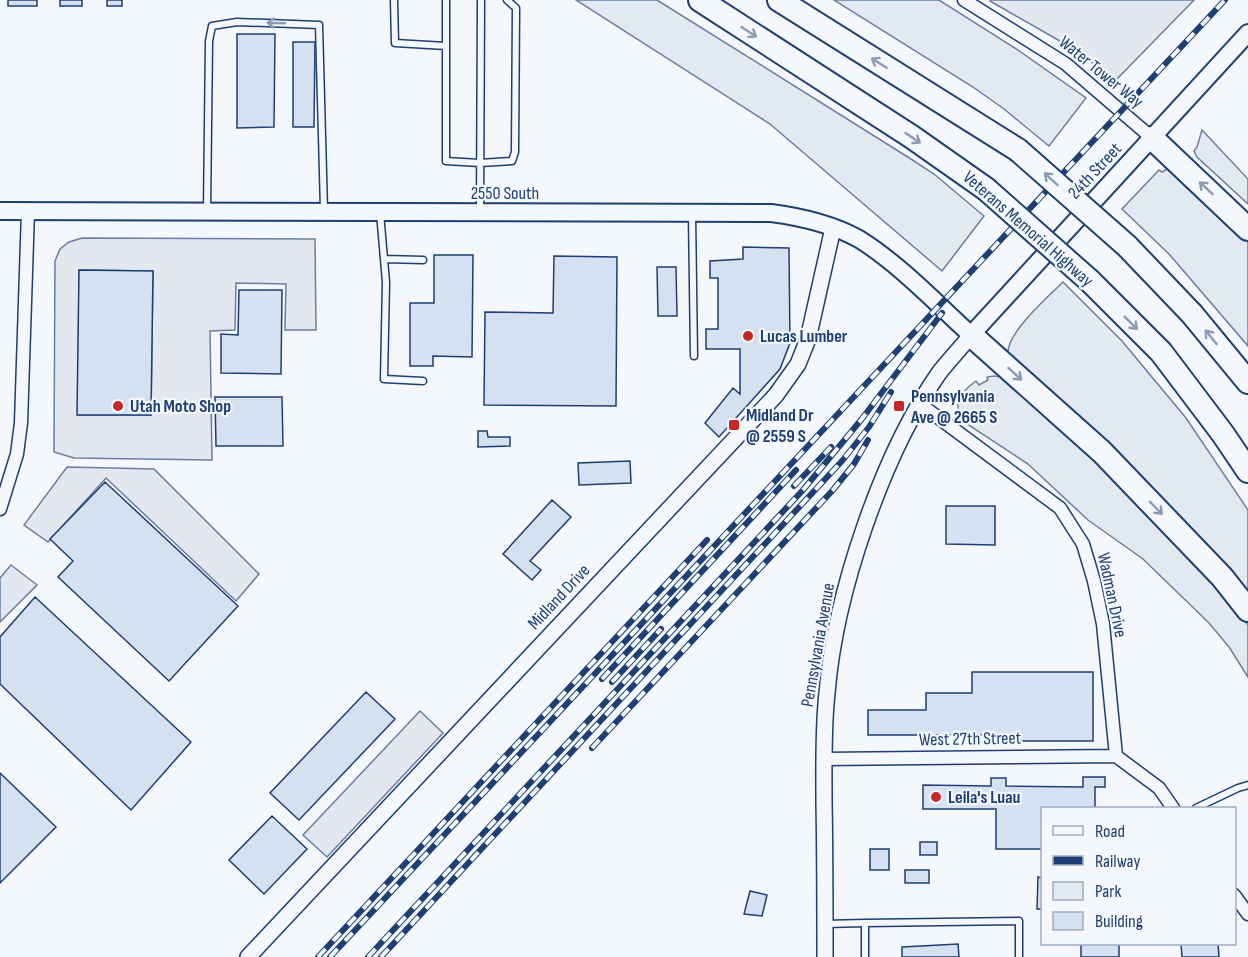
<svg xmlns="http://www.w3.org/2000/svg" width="1248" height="957" viewBox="0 0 1248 957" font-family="'Sofia Sans Condensed',sans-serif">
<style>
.green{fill:#e3e9f0;stroke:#687fa3;stroke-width:1.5}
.parking{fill:#e3e8f0;stroke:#687fa3;stroke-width:1.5;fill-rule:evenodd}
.building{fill:#d5e0f0;stroke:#1d3f73;stroke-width:1.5}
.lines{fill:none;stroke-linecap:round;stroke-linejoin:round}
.service-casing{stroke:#1d3f73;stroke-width:9}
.minor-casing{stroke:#1d3f73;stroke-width:15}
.tertiary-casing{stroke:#1d3f73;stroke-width:18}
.secondary-casing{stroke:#1d3f73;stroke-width:20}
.motorway-casing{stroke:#1d3f73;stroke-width:26}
.service{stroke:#f4f7fb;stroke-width:6}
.minor{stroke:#f4f7fb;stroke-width:12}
.tertiary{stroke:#f4f7fb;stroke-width:15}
.secondary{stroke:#f4f7fb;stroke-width:16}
.motorway{stroke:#f4f7fb;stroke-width:22}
.rail-casing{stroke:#1d3f73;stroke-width:6}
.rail{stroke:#f4f7fb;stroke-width:4;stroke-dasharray:11;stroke-linecap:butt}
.motorway-bridge-casing{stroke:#1d3f73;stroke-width:26;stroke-linecap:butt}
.motorway-bridge{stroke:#f4f7fb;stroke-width:22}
.oneway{stroke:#889bb7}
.poi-dot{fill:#c62828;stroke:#f4f7fb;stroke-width:2}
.labels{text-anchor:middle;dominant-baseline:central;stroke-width:4.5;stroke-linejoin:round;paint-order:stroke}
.street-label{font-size:18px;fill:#1d3f73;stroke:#f4f7fb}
.poi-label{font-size:18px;font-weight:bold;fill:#1d3f73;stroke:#f4f7fb;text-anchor:start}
</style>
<rect width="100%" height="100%" fill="#f4f7fb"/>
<path class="green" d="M576,0H657L911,159L934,174L984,216L942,271L770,124Z
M834,0H939L1015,48L1086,98L1049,146L1004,109L973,87Z
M1202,130L1248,179V204L1197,157L1194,151L1197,147Z
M1171,167L1248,235V346L1169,254L1122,209L1159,170L1162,172Z
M1063,282L1122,341L1186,418L1248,510V598L1220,562L1183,519L1149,485L1008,355C1005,334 1048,297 1063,282Z
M994,376L1003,377L1012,382L1049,421L1112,476L1230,601L1248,625V677L1229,647L1209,623L1143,559L1088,520L1028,464L967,424C951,405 957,395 976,381L979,385L988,380L987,377Z"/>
<path class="parking" d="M991,0H1194L1116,80L1072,48L990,1Z
M82,238L315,239L316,330H285L286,284L236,283L235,330L210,331L212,460L74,458L54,452L55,261L60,249L69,242ZM79,270L153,271L151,415H78Z
M67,467L154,469L259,574L236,601L106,478L48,542L24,525Z
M11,565L37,585L0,622V578Z
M420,711L443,733L327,857L303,835Z"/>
<path class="building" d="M8,0H37V6H8Z
M60,0H82V6H60Z
M107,0H122V6H107Z
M237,34H275L274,127L237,128Z
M293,42H315L314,127H293Z
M743,247L789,248L790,343L780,369L719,437L705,423L733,388L740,394V349H706V329H718V278H710V261L743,259Z
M434,255H473L472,357L433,356V366H410V303H434Z
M554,256L617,257L616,406L484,405L485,312L553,313Z
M657,267H676L677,316H658Z
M79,270L153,271L151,415H77Z
M239,290H282L281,374L221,373V334L238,335Z
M215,397H282L283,446H216Z
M478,431H487L488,437H510V446L478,447Z
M630,461L631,483L579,485L578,463Z
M105,482L238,606L169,681L58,577L73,561L50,539Z
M552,500L571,517L530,561L541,570L532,580L503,554Z
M946,506H995V545L946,544Z
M35,597L191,742L131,810L0,684V637Z
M972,672H1093V741H1000V735H868V710H926V693H972Z
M366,692L395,719L299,820L270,793Z
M0,773L56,827L0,883Z
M1083,777H1105V787H1095V808H1042V849H996V809H923V785L991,786V778H1006V786L1083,787Z
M272,816L307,849L264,894L229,860Z
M920,842H937V855H920Z
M870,849H889V870H870Z
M905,870H929V883H905Z
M1038,877L1042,878V909H1037Z
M750,891L767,895L762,916L744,914Z
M958,944L959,957H902V947Z
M1081,944H1119V957H1081Z
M1181,944H1218L1219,957H1182Z"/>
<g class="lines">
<defs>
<path id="service" d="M394,0L395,43L446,46V161L480,163L512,161L515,152L516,8L507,0
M446,46V0
M207,211L209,41L212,26L237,22L319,25L324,210
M480,212L481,0
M380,213L386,282L384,379L423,381
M692,214L694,356
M384,259L423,260
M1196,808L1238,788L1248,785
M865,923L1019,921V957
M825,924L865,923V957"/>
<path id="minor" d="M964,0L1066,64L1152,138
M920,404L1060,508L1083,544L1094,581L1103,624L1116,756L1159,788L1173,808
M0,509L17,454L21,423L28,211
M824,759L1116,756
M1234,895L1248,914"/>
<path id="tertiary" d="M248,957L776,395L798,364L808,339L833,228
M825,957C825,905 825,854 824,802C824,766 823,729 827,693C835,594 882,455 939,373C949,360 961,348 971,335"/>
<path id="secondary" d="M0,211L771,213C802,217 832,224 859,239C898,263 937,304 971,335L1248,33"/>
<path id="motorway" d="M700,0L912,137L986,189
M779,0L1018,150
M1152,138L1248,229
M1127,246L1192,314L1248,382
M1090,281L1161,352L1223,434L1248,471
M971,335L1102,452L1222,577L1248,610"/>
</defs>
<use href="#service" class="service-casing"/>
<use href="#minor" class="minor-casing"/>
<use href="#tertiary" class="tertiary-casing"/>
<use href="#secondary" class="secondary-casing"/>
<use href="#motorway" class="motorway-casing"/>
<use href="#service" class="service"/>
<use href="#minor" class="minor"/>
<use href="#tertiary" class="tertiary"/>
<use href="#secondary" class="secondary"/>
<use href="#motorway" class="motorway"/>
<defs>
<path id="rail" d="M794,486L831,447
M602,679L796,470
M612,682L661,629
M592,748L833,490L854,464L868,440
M318,957L707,540
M330,957L1225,0
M368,957L803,490L861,420L942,313
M381,957L842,461L869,427L891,392"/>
</defs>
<use href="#rail" class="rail-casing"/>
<use href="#rail" class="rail"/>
<defs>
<path id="motorway-bridge" d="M1018,150L1127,246
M986,189L1090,281"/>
</defs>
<use href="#motorway-bridge" class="motorway-bridge-casing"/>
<use href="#motorway-bridge" class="motorway-bridge"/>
</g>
<defs><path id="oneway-shaft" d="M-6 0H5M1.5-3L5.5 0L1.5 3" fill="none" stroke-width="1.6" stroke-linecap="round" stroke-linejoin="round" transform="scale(1.5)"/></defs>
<g class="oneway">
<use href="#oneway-shaft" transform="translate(276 23) rotate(-178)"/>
<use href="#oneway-shaft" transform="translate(749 32) rotate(33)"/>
<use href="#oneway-shaft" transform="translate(879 63) rotate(-148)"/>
<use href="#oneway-shaft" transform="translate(913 138) rotate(34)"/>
<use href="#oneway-shaft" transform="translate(1051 179) rotate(-138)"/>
<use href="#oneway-shaft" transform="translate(1206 188) rotate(-137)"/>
<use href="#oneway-shaft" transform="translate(1131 323) rotate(45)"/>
<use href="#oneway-shaft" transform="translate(1211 337) rotate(-129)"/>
<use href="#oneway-shaft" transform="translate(1015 374) rotate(42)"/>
<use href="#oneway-shaft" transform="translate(1156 508) rotate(46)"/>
</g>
<g class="poi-dot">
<circle cx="748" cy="336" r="6"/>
<circle cx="118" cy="406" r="6"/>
<rect x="893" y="400" width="12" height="12" rx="3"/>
<rect x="728" y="419" width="12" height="12" rx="3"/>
<circle cx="936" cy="797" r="6"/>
</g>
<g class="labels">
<g class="street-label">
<text transform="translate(1101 72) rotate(39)">Water Tower Way</text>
<text transform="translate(1095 171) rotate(-47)">24th Street</text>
<text x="505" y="193">2550 South</text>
<text transform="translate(1028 229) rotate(41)">Veterans Memorial Highway</text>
<text transform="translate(1112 595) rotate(78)">Wadman Drive</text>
<text transform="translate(559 597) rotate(-47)">Midland Drive</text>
<text transform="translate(818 645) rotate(-80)">Pennsylvania Avenue</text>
<text transform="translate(970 739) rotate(-1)">West 27th Street</text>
</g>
<g class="poi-label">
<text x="760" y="336">Lucas Lumber</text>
<text x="911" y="396">Pennsylvania<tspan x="911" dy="21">Ave @ 2665 S</tspan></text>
<text x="130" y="406">Utah Moto Shop</text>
<text x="746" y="415">Midland Dr<tspan x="746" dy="21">@ 2559 S</tspan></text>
<text x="948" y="797">Leila's Luau</text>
</g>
</g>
<rect x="1041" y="807" width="195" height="138" fill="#f4f7fb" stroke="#9eadc5" stroke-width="1.5"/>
<rect x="1053" y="826" width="30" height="9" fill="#f4f7fb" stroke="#9eadc5" stroke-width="1.5"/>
<text x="1095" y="837" font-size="18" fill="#1d3f73">Road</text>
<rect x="1053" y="856" width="30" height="9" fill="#1d3f73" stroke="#9eadc5" stroke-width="1.5"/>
<text x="1095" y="867" font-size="18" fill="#1d3f73">Railway</text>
<rect x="1053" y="882" width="30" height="18" fill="#e3e9f0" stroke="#9eadc5" stroke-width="1.5"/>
<text x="1095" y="897" font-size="18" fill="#1d3f73">Park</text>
<rect x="1053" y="912" width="30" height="18" fill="#d5e0f0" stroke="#9eadc5" stroke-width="1.5"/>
<text x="1095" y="927" font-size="18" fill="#1d3f73">Building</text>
</svg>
